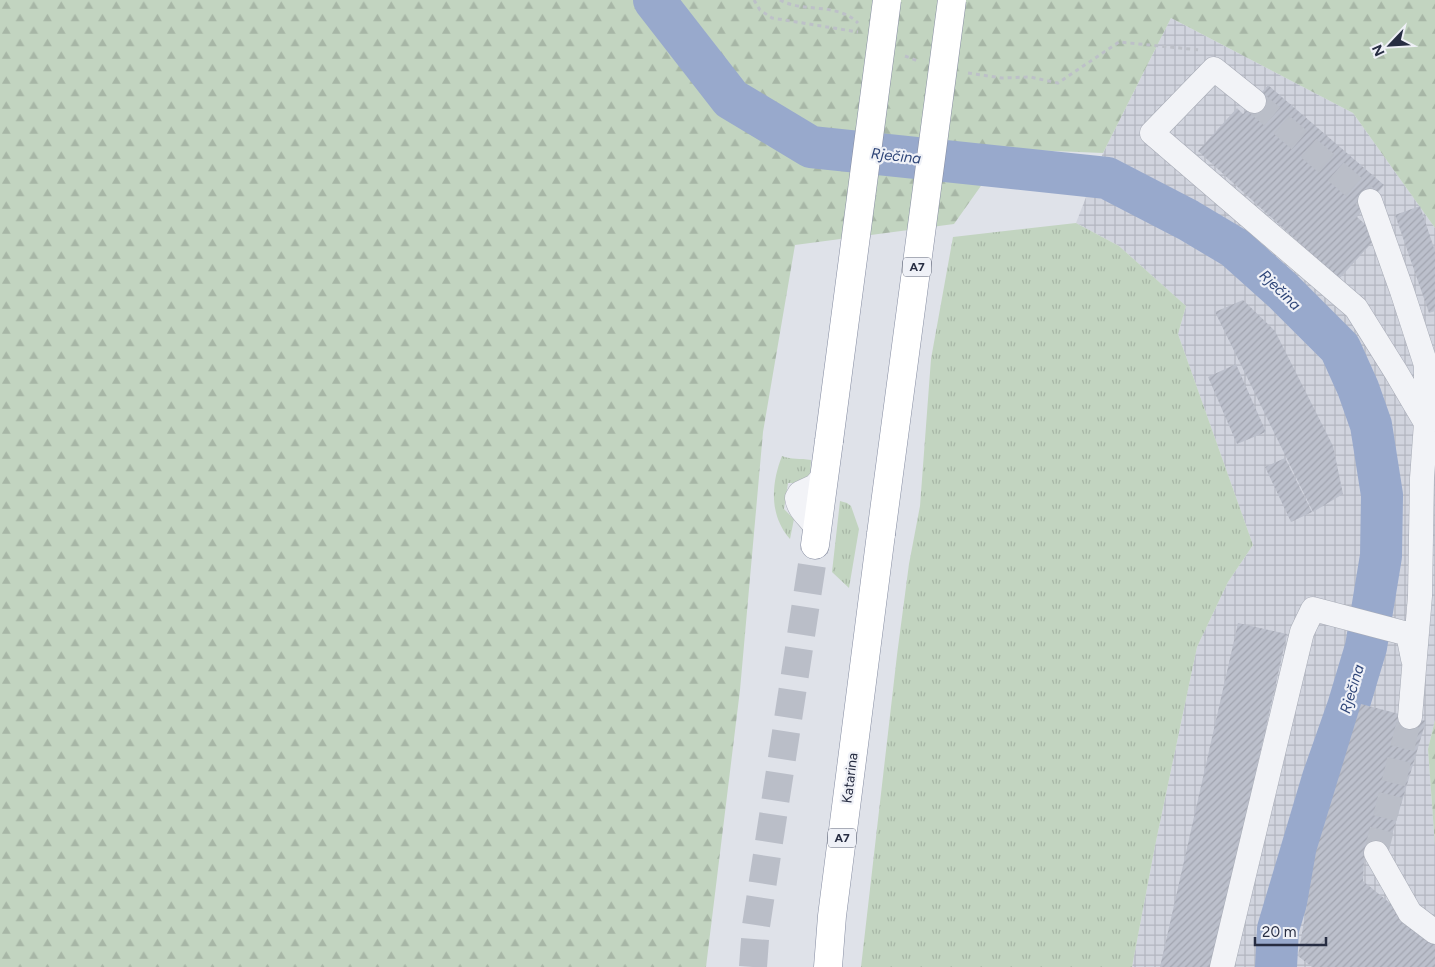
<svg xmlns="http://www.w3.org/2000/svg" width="1435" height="967" viewBox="0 0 1435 967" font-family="Figtree,sans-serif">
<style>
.industrial{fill:url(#industrial-grid)}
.grass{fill:url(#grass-tufts)}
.forest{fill:url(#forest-firs)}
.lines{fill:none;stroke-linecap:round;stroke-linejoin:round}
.river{stroke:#98a9cc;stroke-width:42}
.building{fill:url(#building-hatch)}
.minor-tunnel{stroke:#babec8;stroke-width:24;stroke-dasharray:24 12;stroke-linecap:butt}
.highway-tunnel{stroke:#babec8;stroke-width:28;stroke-dasharray:28 14;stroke-linecap:butt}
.minor-casing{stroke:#a8acb7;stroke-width:25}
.highway-casing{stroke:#858ca1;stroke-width:29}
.path{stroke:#bdc0c8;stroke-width:3;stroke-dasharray:4 4;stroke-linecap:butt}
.minor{stroke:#f2f3f7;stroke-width:24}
.highway{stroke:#fff;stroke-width:28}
.highway-bridge-casing{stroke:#858ca1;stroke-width:29;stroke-linecap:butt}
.highway-bridge{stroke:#fff;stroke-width:28}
.labels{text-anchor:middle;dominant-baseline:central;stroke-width:4.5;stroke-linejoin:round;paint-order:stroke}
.shield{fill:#eff1f7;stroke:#636878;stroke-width:1}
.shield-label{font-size:12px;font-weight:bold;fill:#272d42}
.street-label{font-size:14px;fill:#272d42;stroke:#eff1f7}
.water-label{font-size:15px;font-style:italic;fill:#2e4578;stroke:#eff1f7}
</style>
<defs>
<pattern id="industrial-grid" width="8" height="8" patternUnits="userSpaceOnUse" patternTransform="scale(1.25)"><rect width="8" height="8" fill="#d1d4de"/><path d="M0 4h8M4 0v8" fill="none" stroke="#b3b6c0"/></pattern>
<pattern id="grass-tufts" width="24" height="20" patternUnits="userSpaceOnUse" patternTransform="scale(1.25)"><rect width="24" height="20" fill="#c2d4c0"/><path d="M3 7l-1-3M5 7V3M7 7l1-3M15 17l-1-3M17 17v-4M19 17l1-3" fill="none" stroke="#a7b6a6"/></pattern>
<pattern id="forest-firs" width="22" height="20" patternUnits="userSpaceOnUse" patternTransform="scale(1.25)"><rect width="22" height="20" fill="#c2d4c0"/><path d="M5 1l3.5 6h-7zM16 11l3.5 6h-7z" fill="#a7b6a6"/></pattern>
<pattern id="building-hatch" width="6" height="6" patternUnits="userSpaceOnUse" patternTransform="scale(1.25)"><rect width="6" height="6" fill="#bcc0cc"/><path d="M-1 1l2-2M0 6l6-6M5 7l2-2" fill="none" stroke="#a2a5b0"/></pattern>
</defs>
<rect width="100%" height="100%" fill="#dfe2e9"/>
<path class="industrial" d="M1171,18L1353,113L1435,228V720L1428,749L1435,846V967H1132L1155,846L1197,647L1228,582L1253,545L1178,334L1186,306L1119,246L1076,223L1103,153Z"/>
<path class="grass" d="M1076,223L1119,246L1186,306L1178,334L1253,545L1228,582L1197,647L1155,846L1132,967H861L897,655L909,564L920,506L931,359L953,237Z
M782,456C792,460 800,458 811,460L810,483H788L784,509L794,519L790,539C769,515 771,484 782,456Z
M840,501L847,503L851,506L859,529L849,588L832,572Z"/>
<path class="forest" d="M0,0H1435V228L1353,113L1171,18L1103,153L1007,149L954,224L795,245L763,432L740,690L706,967H0Z
M1435,720V846L1428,749Z"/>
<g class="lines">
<path class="river" d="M654,0L731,99L811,147L1107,178L1188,220L1235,248L1283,291L1340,348L1358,388L1371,425L1382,495L1381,556L1366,647L1348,707L1323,778L1278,929L1276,967"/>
</g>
<path class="building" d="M1268,85L1384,185L1357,217L1378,236L1339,279L1198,151L1237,108L1243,114Z
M1420,206L1435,251V311L1429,313L1395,215Z
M1243,300L1275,331L1333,446L1343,494L1313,512L1215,312Z
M1236,364L1266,432L1237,444L1208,377Z
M1285,458L1312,512L1291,522L1265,467Z
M1238,623L1287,634L1212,967H1160Z
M1361,704L1426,721L1386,855L1366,851L1364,860L1363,881L1435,940V967H1312L1298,956L1316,852Z"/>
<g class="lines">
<path class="minor-tunnel" d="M1254,101L1370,201
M1376,853L1410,717"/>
<path class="highway-tunnel" d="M753,967L756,926L815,545"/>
<defs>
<path id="minor" d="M1254,101L1214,69L1152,133L1356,308L1396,372L1426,423
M1370,201L1402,291L1426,365V423L1422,478L1420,596L1410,717
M817,530C812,518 799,512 797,498L800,493L815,486L824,476
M1376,853L1410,913L1435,932
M1222,967L1302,632L1313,609L1408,634L1413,659"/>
<path id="highway" d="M815,545L829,441
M828,967L832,916L881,534"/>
</defs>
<use href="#minor" class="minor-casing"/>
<use href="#highway" class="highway-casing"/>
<path class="path" d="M754,0L760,10L772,18L858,32
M780,0C803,13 837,2 858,23
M905,56L918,61
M968,73L1002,78L1030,77L1058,83L1119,42L1200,50"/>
<use href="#minor" class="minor"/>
<use href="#highway" class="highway"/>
<defs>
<path id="highway-bridge" d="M829,441L887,0
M881,534L952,0"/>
</defs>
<use href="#highway-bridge" class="highway-bridge-casing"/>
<use href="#highway-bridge" class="highway-bridge"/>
</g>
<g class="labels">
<g class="shield">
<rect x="903" y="257.5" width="28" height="19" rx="4"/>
<rect x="828" y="828.5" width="28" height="19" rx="4"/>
</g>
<g class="shield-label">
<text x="917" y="267">A7</text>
<text x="842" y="838">A7</text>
</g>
<g class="street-label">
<text transform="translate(850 778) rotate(-83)">Katarina</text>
</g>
<g class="water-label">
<text transform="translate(896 156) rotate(6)">Rječina</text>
<text transform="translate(1280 290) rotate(44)">Rječina</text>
<text transform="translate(1352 689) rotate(-73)">Rječina</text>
</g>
</g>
<g transform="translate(1390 45) rotate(245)" stroke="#eff1f7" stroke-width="4" paint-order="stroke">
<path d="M0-4L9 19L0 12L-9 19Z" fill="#272d42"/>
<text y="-8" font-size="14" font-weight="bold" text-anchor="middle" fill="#272d42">N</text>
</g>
<path d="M1255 937v8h71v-8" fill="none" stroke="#272d42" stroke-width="2.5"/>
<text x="1262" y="937" font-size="15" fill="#272d42" stroke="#eff1f7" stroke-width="4" paint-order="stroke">20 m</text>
</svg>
